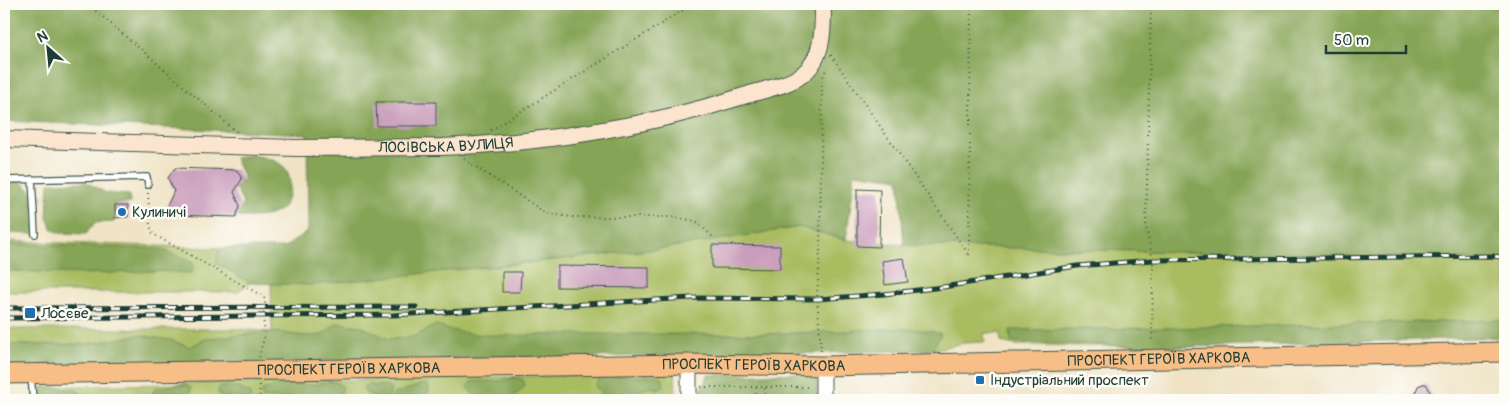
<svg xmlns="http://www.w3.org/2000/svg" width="1509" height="404" font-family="Pangolin,sans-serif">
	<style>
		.green { fill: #a9bc60; stroke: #647c4a }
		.forest { fill: #86a456; stroke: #527045 }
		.building { fill: #c99dbc }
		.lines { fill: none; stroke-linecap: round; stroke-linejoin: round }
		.service-casing { stroke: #3e564a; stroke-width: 8 }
		.tertiary-casing { stroke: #3e564a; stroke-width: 17 }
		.secondary-casing { stroke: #3e564a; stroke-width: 18 }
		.primary-casing { stroke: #3e564a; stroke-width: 21 }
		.path { stroke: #3e564a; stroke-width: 2; stroke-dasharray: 1 4; stroke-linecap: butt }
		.service { stroke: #fff; stroke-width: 5.5 }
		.tertiary { stroke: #fff; stroke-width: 15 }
		.secondary { stroke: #fce5cf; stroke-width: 16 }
		.primary { stroke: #f7be87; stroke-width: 19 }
		.rail-casing { stroke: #1f3d34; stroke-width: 5 }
		.rail { stroke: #fdfcf7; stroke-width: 3; stroke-dasharray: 9; stroke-linecap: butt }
		.poi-dot { fill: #1f6fb2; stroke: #fdfcf7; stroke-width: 2 }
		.labels { text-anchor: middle; stroke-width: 5; stroke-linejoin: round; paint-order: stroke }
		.street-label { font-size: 15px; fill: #1f3d34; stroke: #fdfcf7 }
		.poi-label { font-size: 15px; fill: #1f3d34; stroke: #fdfcf7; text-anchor: start }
	</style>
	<rect width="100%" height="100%" fill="#fdfcf7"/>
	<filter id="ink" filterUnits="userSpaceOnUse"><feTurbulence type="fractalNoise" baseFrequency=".02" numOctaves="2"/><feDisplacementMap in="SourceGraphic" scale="10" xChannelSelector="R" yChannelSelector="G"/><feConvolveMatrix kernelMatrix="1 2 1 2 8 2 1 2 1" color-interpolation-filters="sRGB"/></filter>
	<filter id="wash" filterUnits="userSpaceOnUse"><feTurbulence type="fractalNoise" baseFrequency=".0096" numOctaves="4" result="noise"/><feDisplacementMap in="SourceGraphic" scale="20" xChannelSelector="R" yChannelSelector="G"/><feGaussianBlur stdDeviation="1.12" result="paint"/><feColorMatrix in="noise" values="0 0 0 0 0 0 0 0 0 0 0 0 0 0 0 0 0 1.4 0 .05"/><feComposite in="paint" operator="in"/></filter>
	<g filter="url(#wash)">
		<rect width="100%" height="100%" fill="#efe3c4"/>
		<path class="green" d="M799 227 846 240 904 245 1505 260V337L1185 347 1014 345 1001 342 1000 333H984L985 342 964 343 932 350 4 366V329H238L272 332 271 284 489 267 658 249Z
			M4 241 219 248 250 283 237 292H4Z
			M675 373 676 400H33L32 387Z"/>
		<path class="forest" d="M4 4H1505V260L904 245 899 179 855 173 846 240 799 227 666 248 311 285 250 283 216 263 219 248H284L308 231 307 134 4 121Z
			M251 155C263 157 279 159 286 170 294 182 289 205 277 212 266 218 250 217 238 217L243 203 236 189 244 178 235 158Z
			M18 179 33 193 35 234 4 233V180Z
			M86 182 106 193 129 195 130 203 114 204V222L95 223 86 234 59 233 52 229 47 218 49 183Z
			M4 244 160 249 193 263 192 273 158 271 85 274 9 271H4Z
			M1505 320V337L1182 347 1011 342 1010 330 1169 328Z
			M337 323 361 326 388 339 413 337 436 325C474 341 533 334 575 334 658 334 741 335 824 332 856 331 913 324 941 334L932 350 777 354 9 366 4 365V347L10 345 86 344 139 335 171 340 189 347 208 338 273 332 307 336 322 335Z
			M817 373V400H701L700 393 708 375Z
			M655 376 662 377 664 386 657 389 650 387 634 393 611 397 602 395 595 386C596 384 598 380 599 379 607 374 643 378 655 376Z
			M516 377 523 380 525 386C511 403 498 400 478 400L467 387 472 381H500Z
			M334 381 343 387 341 391 342 396 340 398 330 397 263 398 261 395 264 389 286 384 310 385Z
			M369 383 376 386 387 385 391 389 389 397 381 400 366 393 363 388Z
			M423 384 428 385 429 390 427 395 415 397 412 400H394L392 397 394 394Z
			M181 385H186L191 388 190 394 187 397C175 395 166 402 154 399L153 391 155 388Z
			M227 386 236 387 250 393 251 399 233 400 231 397H227L225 400H214L219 399 220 396 218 392 219 388Z
			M44 388 75 389 81 394 77 400H44L37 394 38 391Z"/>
		<g id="blocks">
			<path class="building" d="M376 102H436V126H377Z
				M175 168 237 170 242 179 234 192 240 206 236 217 172 215 167 206 174 191 168 178Z
				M857 189 880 190 879 247 857 246Z
				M115 205H128V217L115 218Z
				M712 245 780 246V269L712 268Z
				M904 258 908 282 885 285 882 261Z
				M557 266 649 267V288L557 287Z
				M502 272H521L520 292H502Z
				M1423 384H1426L1428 387 1433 400H1413L1418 386Z"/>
		</g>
	</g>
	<g filter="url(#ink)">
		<use href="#blocks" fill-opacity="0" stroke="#3e564a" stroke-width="1"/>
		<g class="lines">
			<defs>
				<path id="service" d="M32 179 35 234
					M4 180 147 177 148 185
					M31 376 33 400"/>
				<path id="tertiary" d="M689 364V400
					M823 366V400"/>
				<g id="secondary">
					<path id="s1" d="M4 139 296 148 442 147C544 143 653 126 750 94 767 89 789 85 803 74 824 57 823 28 823 4"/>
				</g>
				<g id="primary">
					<path id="s2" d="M4 374 689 364 823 366 1505 352"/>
				</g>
			</defs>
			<use href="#service" class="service-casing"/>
			<use href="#tertiary" class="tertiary-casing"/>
			<use href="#secondary" class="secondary-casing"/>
			<use href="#primary" class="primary-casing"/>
			<path class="path" d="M88 4 237 132
				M1151 4 1146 228 1153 260 1152 343
				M831 55 969 255
				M491 130 693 4
				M464 159 546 213 570 217H672L696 221 713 237
				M148 193 150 226 153 234 264 297 266 308 263 317 265 334 259 357
				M969 255 971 4
				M821 351 817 295 820 251 822 80 827 67
				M259 385 260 400
				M701 387H811
				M756 388V400
				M765 388V400
				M303 400H331
				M630 400 676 397V398"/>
			<use href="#service" class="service"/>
			<use href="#tertiary" class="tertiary"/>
			<use href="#secondary" class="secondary"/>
			<use href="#primary" class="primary"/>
			<defs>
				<path id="rail" d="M4 308 416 307
					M4 318 393 315 691 298 818 299 884 294 943 287 1077 266 1153 260 1488 256 1505 257"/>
			</defs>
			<use href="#rail" class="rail-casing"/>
			<use href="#rail" class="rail"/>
		</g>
	</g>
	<g class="poi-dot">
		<circle cx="122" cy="212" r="5"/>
		<rect x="24" y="307" width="12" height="12" rx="2.5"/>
		<rect x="975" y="375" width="10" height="10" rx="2.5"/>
	</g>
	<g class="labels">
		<g class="street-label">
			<text dy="5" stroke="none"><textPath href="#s1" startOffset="442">ЛОСІВСЬКА ВУЛИЦЯ</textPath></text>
			<text dy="5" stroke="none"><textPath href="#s2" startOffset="1155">ПРОСПЕКТ ГЕРОЇВ ХАРКОВА</textPath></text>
			<text dy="5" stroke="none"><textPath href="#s2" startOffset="750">ПРОСПЕКТ ГЕРОЇВ ХАРКОВА</textPath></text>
			<text dy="5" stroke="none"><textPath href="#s2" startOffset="345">ПРОСПЕКТ ГЕРОЇВ ХАРКОВА</textPath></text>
		</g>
		<g class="poi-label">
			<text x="132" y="217">Кулиничі</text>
			<text x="41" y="318">Лосєве</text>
			<text x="990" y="385">Індустріальний проспект</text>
		</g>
	</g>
	<rect width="1509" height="404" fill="none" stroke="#fdfcf7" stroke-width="20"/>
	<g transform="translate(48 48) rotate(333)" stroke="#fdfcf7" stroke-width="4" paint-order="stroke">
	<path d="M0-4L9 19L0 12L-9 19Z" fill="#1f3d34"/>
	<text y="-8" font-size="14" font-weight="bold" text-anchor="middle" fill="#1f3d34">N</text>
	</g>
	<path d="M1326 45v8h80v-8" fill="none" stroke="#1f3d34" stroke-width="2.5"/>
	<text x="1334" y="45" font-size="15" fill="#1f3d34" stroke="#fdfcf7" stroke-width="4" paint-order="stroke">50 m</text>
</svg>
